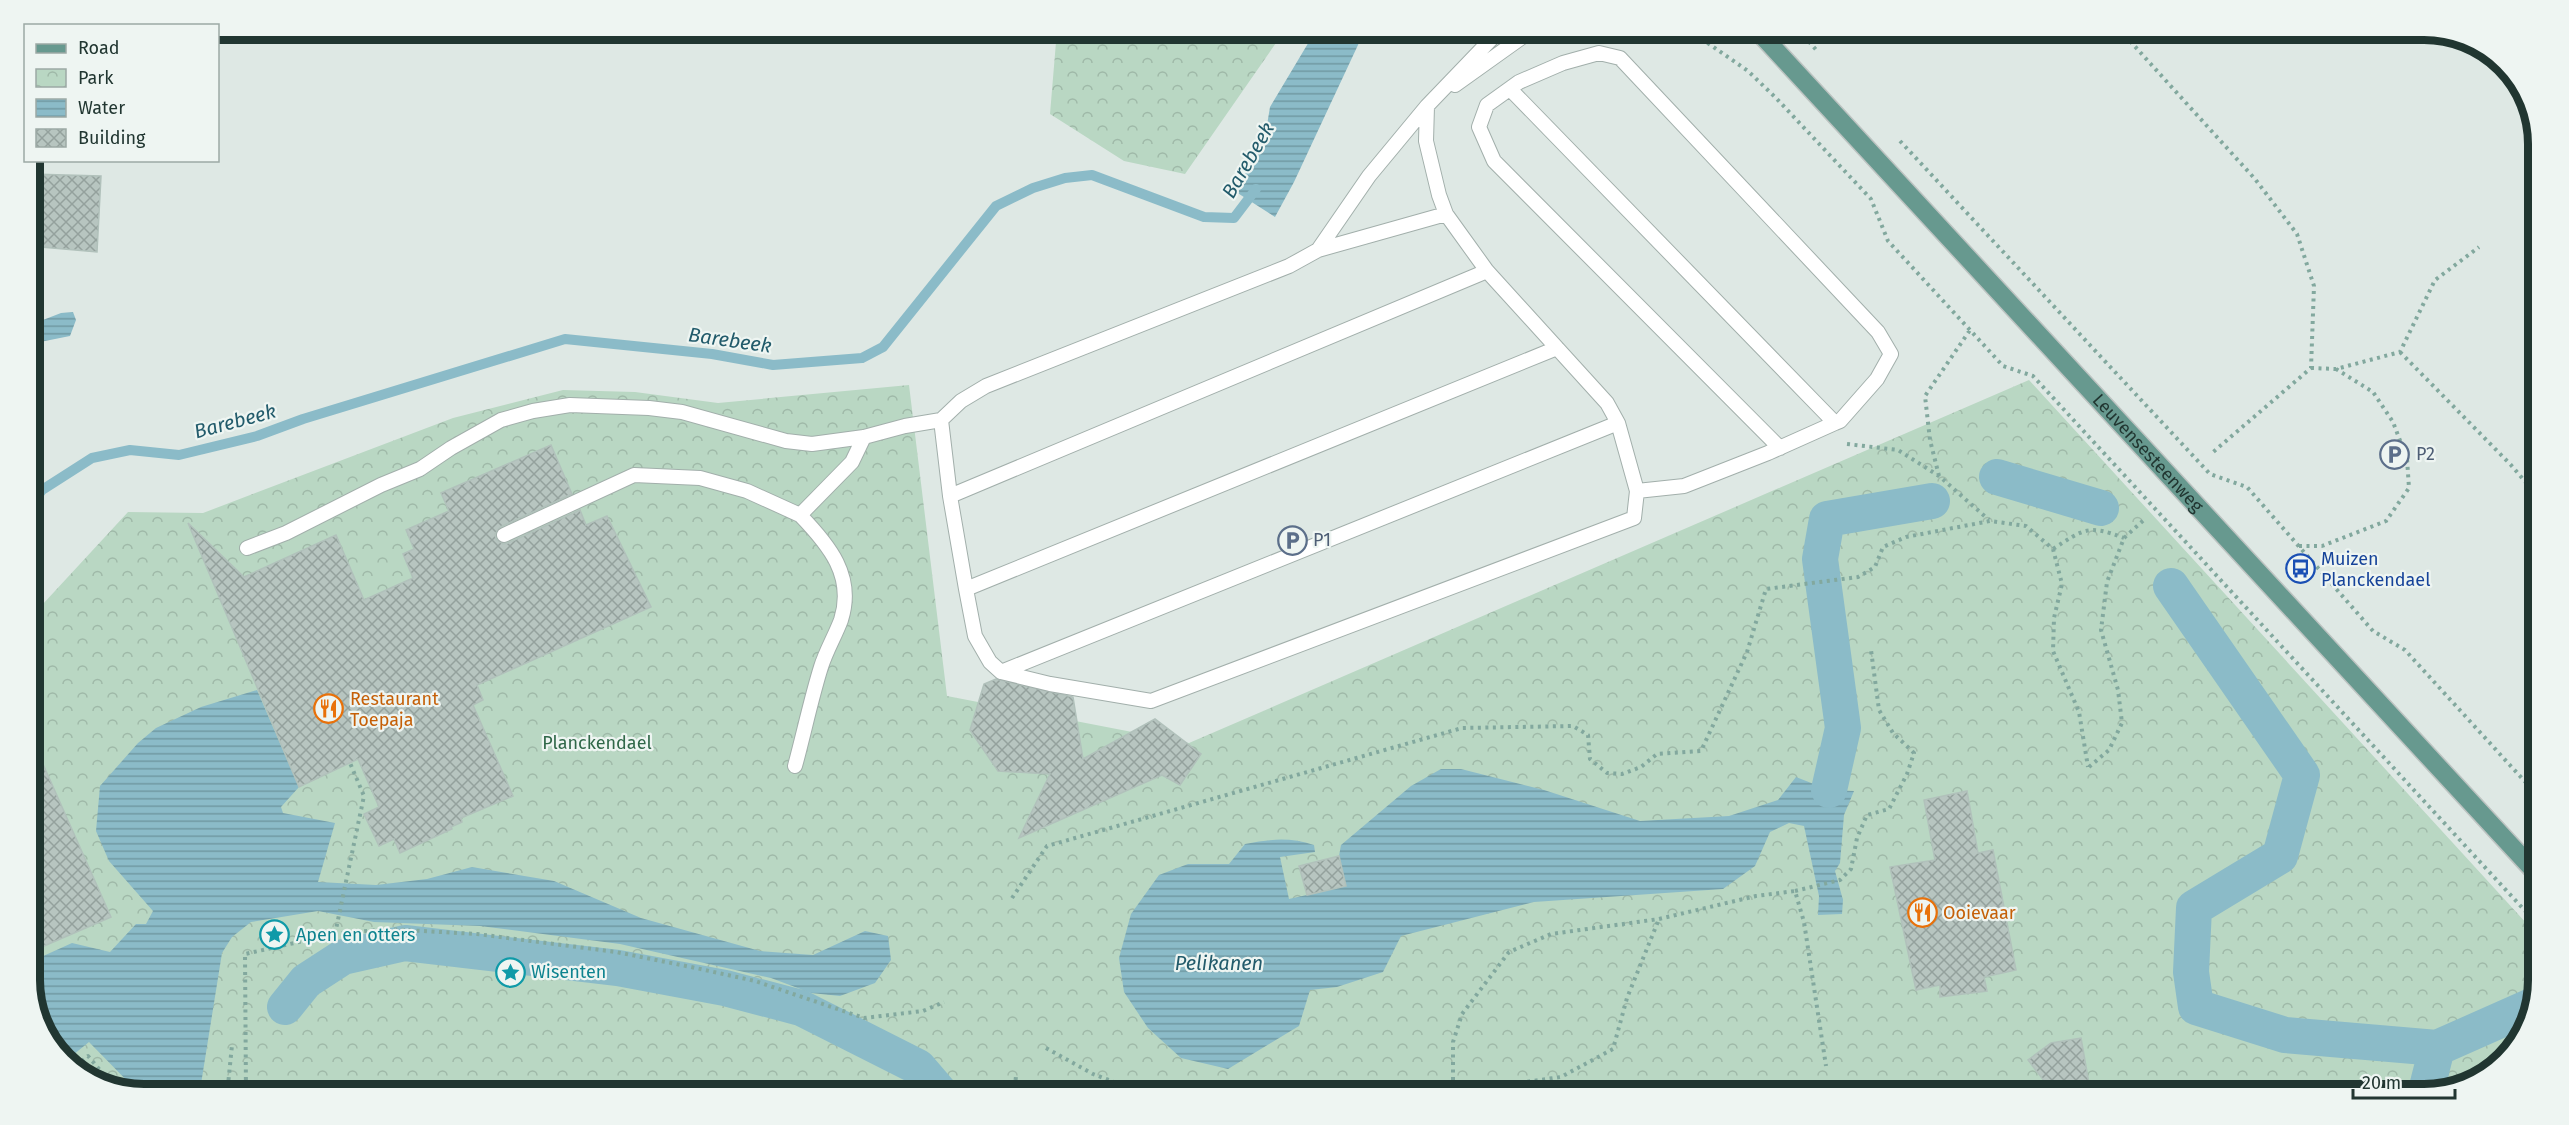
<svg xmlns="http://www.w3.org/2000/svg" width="2569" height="1125" font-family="'Fira Sans',sans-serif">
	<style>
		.park { fill: url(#park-crowns) }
		.water { fill: url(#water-rules) }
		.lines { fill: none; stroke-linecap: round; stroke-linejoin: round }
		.stream { stroke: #8bbbc8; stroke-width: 10 }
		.canal { stroke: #8bbbc8; stroke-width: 36 }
		.building { fill: url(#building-cross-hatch); stroke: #b1c1bb; stroke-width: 1.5 }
		.service-casing { stroke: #a2afab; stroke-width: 16 }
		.primary-casing { stroke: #bcc3c1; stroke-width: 21 }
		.path { stroke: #82a89e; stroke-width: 4; stroke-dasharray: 3 4.5; stroke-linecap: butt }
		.service { stroke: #fff; stroke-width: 14 }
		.primary { stroke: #67998f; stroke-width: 18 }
		.labels { text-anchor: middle; stroke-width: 4.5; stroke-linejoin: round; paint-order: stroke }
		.street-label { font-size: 18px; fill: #213631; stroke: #eef5f2 }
		.service-label { font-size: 18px; fill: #4e5e75; stroke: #eef5f2; text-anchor: start }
		.transit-label { font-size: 18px; fill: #164399; stroke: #eef5f2; text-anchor: start }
		.food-label { font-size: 18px; fill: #c56008; stroke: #eef5f2; text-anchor: start }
		.park-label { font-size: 18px; fill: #306849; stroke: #eef5f2 }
		.culture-label { font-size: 18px; fill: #0d838f; stroke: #eef5f2; text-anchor: start }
		.water-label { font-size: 20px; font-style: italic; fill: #225b6b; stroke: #eef5f2 }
		.rim { fill: none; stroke: #213631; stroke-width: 8 }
	</style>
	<defs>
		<pattern id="park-crowns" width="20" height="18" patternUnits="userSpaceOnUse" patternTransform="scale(1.5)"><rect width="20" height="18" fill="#b9d7c3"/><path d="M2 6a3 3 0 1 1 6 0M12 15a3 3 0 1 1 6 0" fill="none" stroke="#9fb9a8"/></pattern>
		<pattern id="water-rules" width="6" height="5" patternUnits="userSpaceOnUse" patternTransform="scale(1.5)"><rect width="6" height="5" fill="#8bbbc8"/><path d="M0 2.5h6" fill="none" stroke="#7199a3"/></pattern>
		<pattern id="building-cross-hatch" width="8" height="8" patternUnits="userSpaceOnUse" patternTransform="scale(1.5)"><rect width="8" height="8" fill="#b7c5c0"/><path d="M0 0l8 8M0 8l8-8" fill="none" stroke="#94a19d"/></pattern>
	</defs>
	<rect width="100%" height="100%" fill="#dee8e4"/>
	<path class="park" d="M1057 30H1285L1185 174 1124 161 1050 114Z
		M2029 380 2539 937V980L2530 1024 2488 1075 2424 1095H145L101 1086 50 1044 30 988V618L128 512 203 513 453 418 563 390 635 392 718 403 909 385 947 696 1189 743Z"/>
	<path class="water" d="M1316 30H1365L1294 182 1275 217 1236 192 1267 125 1270 107Z
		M73 312 76 320 70 336 30 344V325L61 313Z
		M257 690 299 787 281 807 283 813 335 823 318 882 376 885 427 879 472 867 554 881 641 918 760 951 813 955 865 931 888 936 891 960 875 983 840 996 811 993 771 978 620 944 480 926 374 922 318 911 251 922 232 937 222 953 201 1084 167 1095 140 1094 89 1042 68 1059 50 1044 30 988V962L72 943 110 952 136 924H146L153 911 109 861 96 831 100 786 138 743 156 728 201 707Z
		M1441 769H1461L1544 790 1640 821 1729 816 1778 800 1796 777 1829 790 1854 791 1844 815 1840 863 1835 871 1843 900 1842 914 1818 915 1819 896 1804 826 1789 823 1770 832 1755 866 1723 889 1534 902 1401 936 1383 972 1337 987 1310 990 1299 1026 1228 1069 1181 1058 1148 1028 1124 992 1119 958 1131 914 1159 875 1188 864H1229L1245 844C1270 839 1290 837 1314 845L1315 852 1280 857 1289 899 1346 886 1339 856 1341 845 1411 786Z"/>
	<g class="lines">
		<path class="stream" d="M30 506 42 490 92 458 130 450 179 455 257 436 303 419 565 339 712 354 773 365 862 358 883 347 996 206 1033 188 1065 178 1092 175 1204 217 1234 218 1256 189"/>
		<path class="canal" d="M1997 477 2101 508
			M2171 586 2302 775 2280 856 2194 908 2191 972 2196 1007 2285 1035 2437 1048
			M1829 790 1843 728 1820 559 1827 519 1932 501
			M285 1007 306 981 343 957 405 943 618 968 725 988 801 1008 918 1067 942 1095
			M2425 1095 2437 1048 2534 1005"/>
	</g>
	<path class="building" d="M30 174 101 176 97 252 30 246Z
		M551 445 572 494 500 527 495 534 496 539 503 544 508 543 580 510 586 525 607 516 651 607 477 685 483 700 473 705 513 796 461 818 462 822 451 827 452 829 400 853 394 839 379 846 364 814 379 807 358 759 299 787 188 523 244 577 336 535 364 600 413 578 403 554 414 549 406 530 449 511 441 493Z
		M996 679 1073 697 1083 759 1155 719 1201 754 1180 785 1162 775 1019 838 1050 774 998 771 970 730 984 684Z
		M30 735 111 917 30 952Z
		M1967 791 1978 853 1993 850 2016 970 1984 977 1987 991 1940 997V985L1916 990 1890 867 1935 860 1924 800Z
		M1339 856 1346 886 1307 895 1299 866Z
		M2081 1038 2091 1095H2055L2028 1060 2051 1043Z"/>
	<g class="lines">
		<defs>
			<path id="service" d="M1455 85 1532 30
				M1510 89 1835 423
				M1427 106 1426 141 1439 195 1446 214 1487 271 1607 403 1618 423 1637 491 1634 518 1151 701 1050 684 1001 672 990 662 975 636 966 589 950 496 941 420 961 401 986 386 1289 266 1318 250 1369 176 1427 106 1500 30
				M1318 250 1446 214
				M1637 491 1684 486 1768 453 1835 423 1840 421 1877 379 1891 354 1878 332 1620 58 1599 53 1563 63 1519 82 1487 105 1479 127 1494 161 1780 448
				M950 496 1487 271
				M504 535 634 475 700 478 747 491 800 515 852 462 864 437
				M247 548 286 533 381 485 420 469 451 448 501 420 533 411 570 405 649 408 682 412 786 441 812 444 864 437 905 426 941 420
				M966 589 1557 348
				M1001 672 1618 423
				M795 766C804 733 811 699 821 667 826 651 835 636 841 620 855 576 829 545 800 515
				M1831 1088V1095"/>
			<g id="primary">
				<path id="s1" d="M1757 30 2539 876"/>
			</g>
		</defs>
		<use href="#service" class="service-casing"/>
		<use href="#primary" class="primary-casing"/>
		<path class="path" d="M1689 30 1748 71 1776 98 1871 199 1888 241 1970 330 2003 366 2033 376 2539 926
			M1799 30 1818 52
			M2120 30 2255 179 2297 234 2314 286 2311 368 2212 453
			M1900 141 2210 474 2247 487 2373 631 2405 650 2539 797
			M2400 352 2511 465 2539 498
			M2311 368 2336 369 2400 352 2435 280 2479 247
			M1847 444 1898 450 1939 476 1989 520
			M1939 476 1930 440 1925 396 1970 330
			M2299 546H2322L2386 521 2409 488 2407 459 2393 422 2373 392 2336 369
			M2053 549C2084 529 2088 524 2124 538
			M2089 767 2109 750 2122 723 2118 690 2101 630 2107 582 2124 538 2146 518
			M1795 891 1840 880 1851 869 1857 838 1867 815 1889 809 1907 774 1914 753 1893 733 1879 710 1871 650
			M1012 898 1047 846 1462 728 1573 726 1588 735 1590 759 1607 773 1622 774 1641 767 1657 754 1701 751 1747 652 1766 589 1858 577 1875 567 1883 547 1906 537 1990 521 2026 526 2053 549 2062 584 2054 618 2053 651 2079 712 2088 767
			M335 934 364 796 350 763
			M1046 1048 1093 1074 1148 1095
			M76 1066 88 1056 116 1089
			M1453 1092 1561 1077 1613 1049 1627 998 1659 919
			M227 1095 232 1045
			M246 1095 245 954 335 934 387 929 477 934 616 952 691 967 755 981 864 1018 923 1011 944 1002
			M1014 1095 1016 1076
			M1334 1095C1372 1082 1414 1082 1453 1085
			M1453 1095V1042L1462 1014 1509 952 1551 934 1659 919 1756 896 1795 891 1804 922 1826 1066
			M1909 1095H1921"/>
		<use href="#service" class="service"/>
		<use href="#primary" class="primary"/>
	</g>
	<defs>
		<symbol id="parking-ring" viewBox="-11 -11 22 22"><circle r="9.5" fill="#eef5f2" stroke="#5c6f8a" stroke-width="1.5"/><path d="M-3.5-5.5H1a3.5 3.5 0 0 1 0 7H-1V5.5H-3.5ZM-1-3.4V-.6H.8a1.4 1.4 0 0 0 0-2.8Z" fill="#5c6f8a"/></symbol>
		<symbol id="bus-ring" viewBox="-11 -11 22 22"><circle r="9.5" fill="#eef5f2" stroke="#1a4fb4" stroke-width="1.5"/><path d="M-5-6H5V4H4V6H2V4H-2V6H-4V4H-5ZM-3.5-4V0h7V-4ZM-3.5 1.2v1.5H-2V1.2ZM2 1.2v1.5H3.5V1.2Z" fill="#1a4fb4"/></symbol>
		<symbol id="restaurant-ring" viewBox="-11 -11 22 22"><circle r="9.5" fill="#eef5f2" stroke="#e8710a" stroke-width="1.5"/><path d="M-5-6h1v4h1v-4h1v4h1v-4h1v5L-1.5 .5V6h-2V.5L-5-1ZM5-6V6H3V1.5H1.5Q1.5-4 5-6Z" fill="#e8710a"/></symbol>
		<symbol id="sight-ring" viewBox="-11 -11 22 22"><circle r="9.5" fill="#eef5f2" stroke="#0f9aa8" stroke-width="1.5"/><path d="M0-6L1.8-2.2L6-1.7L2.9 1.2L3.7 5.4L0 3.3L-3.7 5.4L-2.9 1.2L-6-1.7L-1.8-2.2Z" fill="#0f9aa8"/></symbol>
	</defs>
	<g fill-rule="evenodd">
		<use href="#parking-ring" x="2378" y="438" width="33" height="33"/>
		<use href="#parking-ring" x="1276" y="524" width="33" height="33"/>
		<use href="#bus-ring" x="2284" y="552" width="33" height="33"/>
		<use href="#restaurant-ring" x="312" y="692" width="33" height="33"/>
		<use href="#restaurant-ring" x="1906" y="896" width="33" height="33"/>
		<use href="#sight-ring" x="258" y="918" width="33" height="33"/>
		<use href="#sight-ring" x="494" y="956" width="33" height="33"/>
	</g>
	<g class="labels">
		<g class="street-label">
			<text dy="6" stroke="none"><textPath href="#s1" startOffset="576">Leuvensesteenweg</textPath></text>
		</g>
		<g class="service-label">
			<text x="2416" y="460">P2</text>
			<text x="1313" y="546">P1</text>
		</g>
		<g class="transit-label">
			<text x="2321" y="565">Muizen<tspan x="2321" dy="21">Planckendael</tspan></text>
		</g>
		<g class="food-label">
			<text x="350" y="705">Restaurant<tspan x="350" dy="21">Toepaja</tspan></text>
			<text x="1943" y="919">Ooievaar</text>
		</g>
		<g class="park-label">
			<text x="597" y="749">Planckendael</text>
		</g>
		<g class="culture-label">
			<text x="296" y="941">Apen en otters</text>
			<text x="531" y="978">Wisenten</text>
		</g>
		<g class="water-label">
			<text transform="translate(1248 160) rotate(-60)" y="7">Barebeek</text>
			<text transform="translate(730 340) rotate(8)" y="7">Barebeek</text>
			<text transform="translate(235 421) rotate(-15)" y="7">Barebeek</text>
			<text x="1219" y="970">Pelikanen</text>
		</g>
	</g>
	<path d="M0 0H2569V1125H0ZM144 40H2424A104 104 0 0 1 2528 144V980A104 104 0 0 1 2424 1084H144A104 104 0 0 1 40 980V144A104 104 0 0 1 144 40Z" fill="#eef5f2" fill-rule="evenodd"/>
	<path class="rim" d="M144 40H2424A104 104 0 0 1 2528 144V980A104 104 0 0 1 2424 1084H144A104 104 0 0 1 40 980V144A104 104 0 0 1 144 40Z"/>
	<rect x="24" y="24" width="195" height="138" fill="#eef5f2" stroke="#9ca9a5" stroke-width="1.5"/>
	<rect x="36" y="44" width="30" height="9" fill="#67998f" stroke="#9ca9a5" stroke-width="1.5"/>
	<text x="78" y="54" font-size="18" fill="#213631">Road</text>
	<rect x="36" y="69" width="30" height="18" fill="url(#park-crowns)" stroke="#9ca9a5" stroke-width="1.5"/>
	<text x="78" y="84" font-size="18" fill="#213631">Park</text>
	<rect x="36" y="99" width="30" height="18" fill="url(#water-rules)" stroke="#9ca9a5" stroke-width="1.5"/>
	<text x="78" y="114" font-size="18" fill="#213631">Water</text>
	<rect x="36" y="129" width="30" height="18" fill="url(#building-cross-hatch)" stroke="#9ca9a5" stroke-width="1.5"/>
	<text x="78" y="144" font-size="18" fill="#213631">Building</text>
	<path d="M2353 1089v9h102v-9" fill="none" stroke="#213631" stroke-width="3"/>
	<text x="2362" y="1089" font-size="18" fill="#213631" stroke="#eef5f2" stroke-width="4.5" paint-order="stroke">20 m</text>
</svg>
